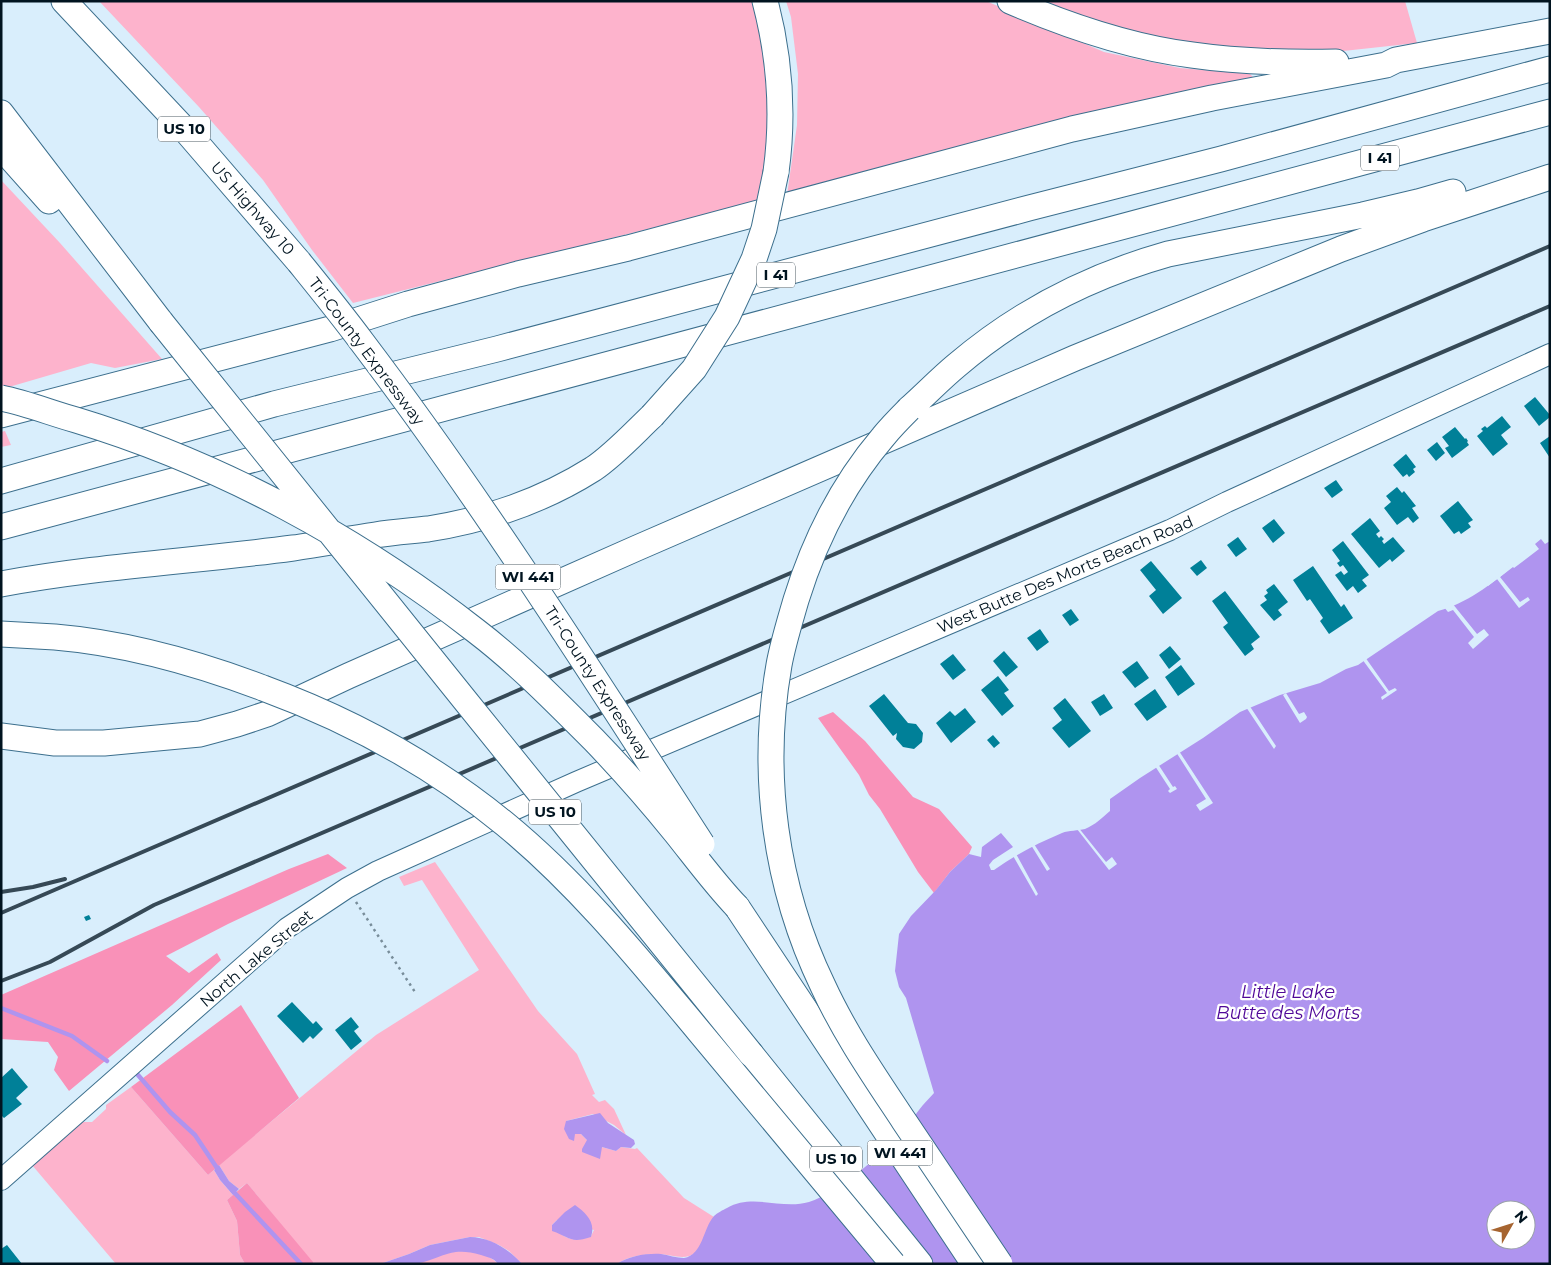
<svg xmlns="http://www.w3.org/2000/svg" width="1551" height="1265" font-family="Montserrat,sans-serif">
	<style>
		.green { fill: #fdb3cc; fill-rule: evenodd }
		.forest { fill: #f991b8 }
		.water { fill: #af94ef; fill-rule: evenodd }
		.pier { fill: #d9eefc }
		.lines { fill: none; stroke-linecap: round; stroke-linejoin: round }
		.stream { stroke: #af94ef; stroke-width: 4.5 }
		.building { fill: #008098 }
		.secondary-casing { stroke: #3c6f8d; stroke-width: 22 }
		.highway-casing { stroke: #3c6f8d; stroke-width: 27 }
		.path { stroke: #788d9a; stroke-width: 2.5; stroke-dasharray: 2.5 4; stroke-linecap: butt }
		.secondary { stroke: #fff; stroke-width: 20 }
		.highway { stroke: #fff; stroke-width: 25 }
		.rail { stroke: #364956; stroke-width: 4 }
		.highway-bridge-casing { stroke: #3c6f8d; stroke-width: 27; stroke-linecap: butt }
		.highway-bridge { stroke: #fff; stroke-width: 25 }
		.labels { text-anchor: middle; stroke-width: 4.5; stroke-linejoin: round; paint-order: stroke }
		.shield { fill: #fff; stroke: #4d5a63; stroke-width: 1 }
		.shield-label { font-size: 15px; font-weight: bold; fill: #011420 }
		.street-label { font-size: 16px; fill: #011420; stroke: #fff }
		.water-label { font-size: 18px; font-style: italic; fill: #4f0797; stroke: #fff }
	</style>
	<rect width="100%" height="100%" fill="#d9eefc"/>
	<path class="green" d="M99 1H754L769 69V142L763 200 353 303 312 250 263 180 199 107Z
		M786 1H986L1104 52 1180 68 1250 74 1254 78 787 195 797 125 798 74 791 17Z
		M1037 1H1405L1417 43 1334 52 1222 49 1128 31Z
		M1 180 60 243 162 359 115 368 91 363 9 387 1 386Z
		M5 431 11 445 1 447V432Z
		M435 862 538 1011 577 1054 595 1094 592 1095 599 1102 605 1100 614 1109 626 1135 614 1125 593 1114 566 1121 575 1134H581L591 1144 616 1151 621 1147 635 1149 637 1148 684 1198 714 1217C710 1224 701 1247 696 1252 685 1262 671 1254 658 1254 645 1254 628 1256 617 1264H522L509 1251 499 1245 479 1237H470L430 1245 409 1254 380 1264H313L247 1183 239 1189 229 1181 219 1165 227 1158 376 1035 479 970 422 880 404 886 399 877ZM557 1220 594 1230 591 1236C574 1243 563 1239 552 1225Z
		M131 1087 208 1175 214 1170 220 1180 233 1195 227 1200 237 1221 240 1255 245 1264H116L32 1165 81 1122H92L106 1109V1105Z
		M466 1250C477 1253 491 1255 498 1264H416L447 1253Z"/>
	<path class="forest" d="M833 712 865 741 913 797 939 809 972 847 969 854 950 872 934 893 918 872 880 809 869 795 859 775 818 718Z
		M328 854 347 868 228 924 166 956 189 973 217 953 221 960 172 1005 69 1091 54 1070 58 1057 48 1042 1 1039V995L289 869Z
		M241 1005 299 1098 208 1175 131 1087Z
		M247 1183 313 1262V1264H245L240 1255 237 1221 227 1200Z"/>
	<path class="water" d="M1541 539 1545 544 1550 541V1264H617C628 1256 648 1253 661 1254 668 1255 677 1258 684 1258 703 1255 703 1228 714 1216 717 1213 723 1210 727 1208 753 1193 781 1210 809 1202 838 1193 885 1152 906 1129 911 1124 914 1116 919 1110 923 1104 929 1099 934 1093L906 998 899 987 895 971 899 934 911 916 936 890 950 872 969 854 981 857 982 847 1001 833 1013 847 993 860 989 865 991 870H994C1015 855 1038 843 1062 833 1069 830 1078 831 1085 829 1095 825 1103 817 1110 811V799L1140 778 1203 738 1240 712 1280 695 1320 683 1346 669 1358 665 1438 611C1466 604 1491 584 1513 567L1514 568 1539 549 1535 544ZM1496 1210H1526V1240H1496Z
		M600 1113 608 1123 634 1140 635 1144 631 1148 621 1147 616 1151 602 1147 600 1159 582 1152V1149L587 1140 581 1134H575L574 1141 569 1139 564 1129 566 1121Z
		M219 1165 229 1181 239 1189 233 1195 220 1180 214 1170Z
		M575 1205C586 1213 596 1222 591 1237 570 1244 570 1237 552 1231V1225L565 1212Z
		M470 1237C489 1237 509 1249 522 1264H498C494 1258 487 1257 481 1255 451 1246 443 1258 416 1264 405 1265 391 1264 380 1264L409 1254 430 1245Z"/>
	<path class="pier" d="M1512 564 1513 566 1500 577 1520 602 1528 597 1530 600 1519 608 1497 579 1488 586 1487 584Z
		M1452 603 1477 634 1484 629 1489 635 1473 649 1468 643 1474 637 1453 610 1448 612 1444 607Z
		M1365 657 1389 691 1395 688 1397 690 1382 700 1381 697 1387 693 1362 659Z
		M1286 693 1299 714 1304 712 1307 717 1306 719 1300 723 1283 695Z
		M1249 705 1276 746 1274 749 1246 707Z
		M1179 751 1213 803 1200 811 1196 805 1206 799 1176 752Z
		M1158 764 1173 787 1175 786 1177 789 1170 793 1168 791 1170 789 1155 766Z
		M1078 827 1106 862 1112 857 1117 864 1109 870 1077 829Z
		M1034 844 1050 869 1047 871 1031 845Z
		M1015 852 1038 894 1036 896 1012 854Z"/>
	<g class="lines">
		<path class="stream" d="M1 1008 72 1036 107 1061
			M138 1075 170 1112 195 1135 219 1171
			M232 1190 301 1264"/>
	</g>
	<path class="building" d="M1535 397 1550 415V417L1539 426 1524 406Z
		M1502 416 1511 427 1501 435 1508 444 1493 456 1477 436 1483 431 1481 429 1485 426 1487 428Z
		M1455 427 1465 439 1466 438 1468 441 1467 442 1469 445 1452 458 1445 448 1449 446 1442 437Z
		M1550 436V458L1540 443Z
		M1437 442 1445 453 1436 461 1427 450Z
		M1406 454 1416 467 1413 469 1415 472 1409 477 1407 474 1403 477 1393 465Z
		M1336 480 1343 490 1332 498 1324 488Z
		M1397 487 1402 493 1404 491 1416 506 1412 508 1419 518 1413 523 1408 517 1397 525 1384 508 1391 502 1386 496Z
		M1458 501 1473 520 1468 523 1471 527 1461 534 1459 531 1454 534 1440 516Z
		M1370 518 1380 531 1376 534 1379 538 1381 536 1384 539 1382 541 1384 544 1393 537 1405 551 1392 562 1390 559 1379 568 1351 534Z
		M1274 519 1285 533 1273 543 1262 528Z
		M1238 537 1247 549 1236 557 1227 545Z
		M1343 541 1369 575 1362 580 1367 586 1358 593 1353 586 1347 591 1335 575 1341 571 1344 575 1348 572 1343 565 1340 567 1337 563 1340 561 1332 550Z
		M1201 560 1207 568 1197 576 1190 568Z
		M1151 561 1182 598 1163 614 1149 596 1156 590 1140 570Z
		M1313 566 1341 607 1344 604 1353 618 1329 634 1320 621 1323 618 1310 599 1307 601 1293 580Z
		M1274 584 1288 602 1278 610 1282 615 1274 621 1260 605 1267 600 1264 596 1268 593 1266 590Z
		M1225 591 1260 637 1251 644 1254 649 1245 656 1223 627 1228 623 1212 601Z
		M1071 609 1079 620 1070 626 1062 615Z
		M1040 629 1049 642 1037 651 1027 638Z
		M1170 646 1181 659 1169 669 1159 655Z
		M1004 651 1018 667 1006 677 993 661Z
		M953 654 966 670 953 680 940 664Z
		M1137 661 1149 678 1135 688 1122 672Z
		M1181 665 1195 684 1178 696 1165 677Z
		M998 676 1009 690 1004 693 1014 706 1002 716 981 690Z
		M1155 689 1167 707 1147 721 1134 704Z
		M884 694 908 723 916 724 923 733 922 742 914 749 903 747 896 739 897 733 893 736 869 706Z
		M1104 694 1113 708 1100 716 1091 702Z
		M1065 698 1091 731 1069 748 1052 728 1062 720 1053 708Z
		M965 708 976 722 951 743 936 723 950 711 955 716Z
		M993 735 1000 743 994 748 987 740Z
		M89 915 91 919 86 921 84 917Z
		M292 1002 313 1024 316 1021 323 1029 313 1039 310 1036 303 1043 277 1016Z
		M351 1017 359 1027 354 1031 362 1041 351 1050 335 1030Z
		M12 1068 28 1087 16 1098 22 1104 4 1118 1 1115V1078Z
		M7 1245 22 1264H1V1249Z"/>
	<g class="lines">
		<defs>
			<path id="secondary" d="M1 1180 287 928 347 888 378 871 576 782 1170 530 1227 502 1550 354"/>
			<path id="highway" d="M64 1 187 132 299 262
				M765 1C780 58 784 114 776 172
				M1010 1C1068 26 1129 47 1192 55 1240 62 1288 63 1336 62
				M1 113 161 322
				M1 147 49 201
				M909 409C925 395 940 379 957 365 1018 313 1090 276 1168 254L1363 215 1418 202 1453 192
				M1 415 330 329 408 304 518 274 628 248 1072 129 1212 98 1386 65 1396 60 1550 31
				M1 481 274 404 497 349 1029 208 1221 159 1550 69
				M1 527 1550 112
				M1 584C98 566 196 561 293 548 321 544 348 539 375 535 393 532 410 531 428 529 486 520 544 500 593 469 614 455 634 433 652 416
				M1 634C19 635 37 636 55 637 126 643 197 663 263 688
				M1 736 55 743H104L200 734 237 724 267 714 348 676 637 548 1075 358 1341 249 1423 219 1550 177
				M737 907 974 1264
				M751 1054 920 1264"/>
		</defs>
		<use href="#secondary" class="secondary-casing"/>
		<use href="#highway" class="highway-casing"/>
		<path class="path" d="M356 902 415 992"/>
		<use href="#secondary" class="secondary"/>
		<use href="#highway" class="highway"/>
		<path class="rail" d="M1 892 33 887 65 879
			M1 913 1550 246
			M1 981 50 962 154 905 1550 306"/>
		<defs>
			<path id="highway-bridge" d="M299 262C320 288 342 315 362 342 484 503 592 674 702 844
				M161 322 468 704 751 1054
				M1 398C26 403 51 413 76 420 221 464 357 538 476 631 518 663 556 702 594 740 622 769 650 801 676 833 696 858 715 884 737 907
				M909 409C900 418 891 427 883 437 843 484 814 542 796 600 790 621 783 643 779 665 760 773 775 887 823 986 845 1034 875 1077 904 1121 936 1168 968 1216 1000 1264
				M652 416 694 369 727 317 754 259 764 229 776 172
				M263 688C350 720 433 765 505 824 578 884 638 958 698 1030 763 1108 828 1186 893 1264"/>
		</defs>
		<use href="#highway-bridge" class="highway-bridge-casing"/>
		<use href="#highway-bridge" class="highway-bridge"/>
	</g>
	<g class="labels">
		<g class="shield">
			<rect x="158" y="116.5" width="52" height="25" rx="4"/>
			<rect x="1361" y="145.5" width="38" height="25" rx="4"/>
			<rect x="757" y="262.5" width="38" height="25" rx="4"/>
			<rect x="495.5" y="564.5" width="65" height="25" rx="4"/>
			<rect x="529" y="799.5" width="52" height="25" rx="4"/>
			<rect x="867.5" y="1140.5" width="65" height="25" rx="4"/>
			<rect x="810" y="1146.5" width="52" height="25" rx="4"/>
		</g>
		<g class="shield-label">
			<text x="184" y="134">US 10</text>
			<text x="1380" y="163">I 41</text>
			<text x="776" y="280">I 41</text>
			<text x="528" y="582">WI 441</text>
			<text x="555" y="817">US 10</text>
			<text x="900" y="1158">WI 441</text>
			<text x="836" y="1164">US 10</text>
		</g>
		<g class="street-label">
			<text transform="translate(253 208) rotate(49)" y="6">US Highway 10</text>
			<text transform="translate(367 351) rotate(53)" y="6">Tri-County Expressway</text>
			<text transform="translate(1065 574) rotate(-23)" y="6">West Butte Des Morts Beach Road</text>
			<text transform="translate(598 683) rotate(57)" y="6">Tri-County Expressway</text>
			<text transform="translate(256 958) rotate(-40)" y="6">North Lake Street</text>
		</g>
		<g class="water-label">
			<text x="1288" y="998">Little Lake<tspan x="1288" dy="21">Butte des Morts</tspan></text>
		</g>
	</g>
	<rect width="1551" height="1265" fill="none" stroke="#011420" stroke-width="5"/>
	<g transform="translate(1511 1225) rotate(51)"><circle r="24" fill="#ffffff" stroke="#99a1a6"/>
	<path d="M0-4L9 19L0 12L-9 19Z" fill="#a66430"/>
	<text y="-8" font-size="14" font-weight="bold" text-anchor="middle" fill="#011420">N</text>
	</g>
</svg>
